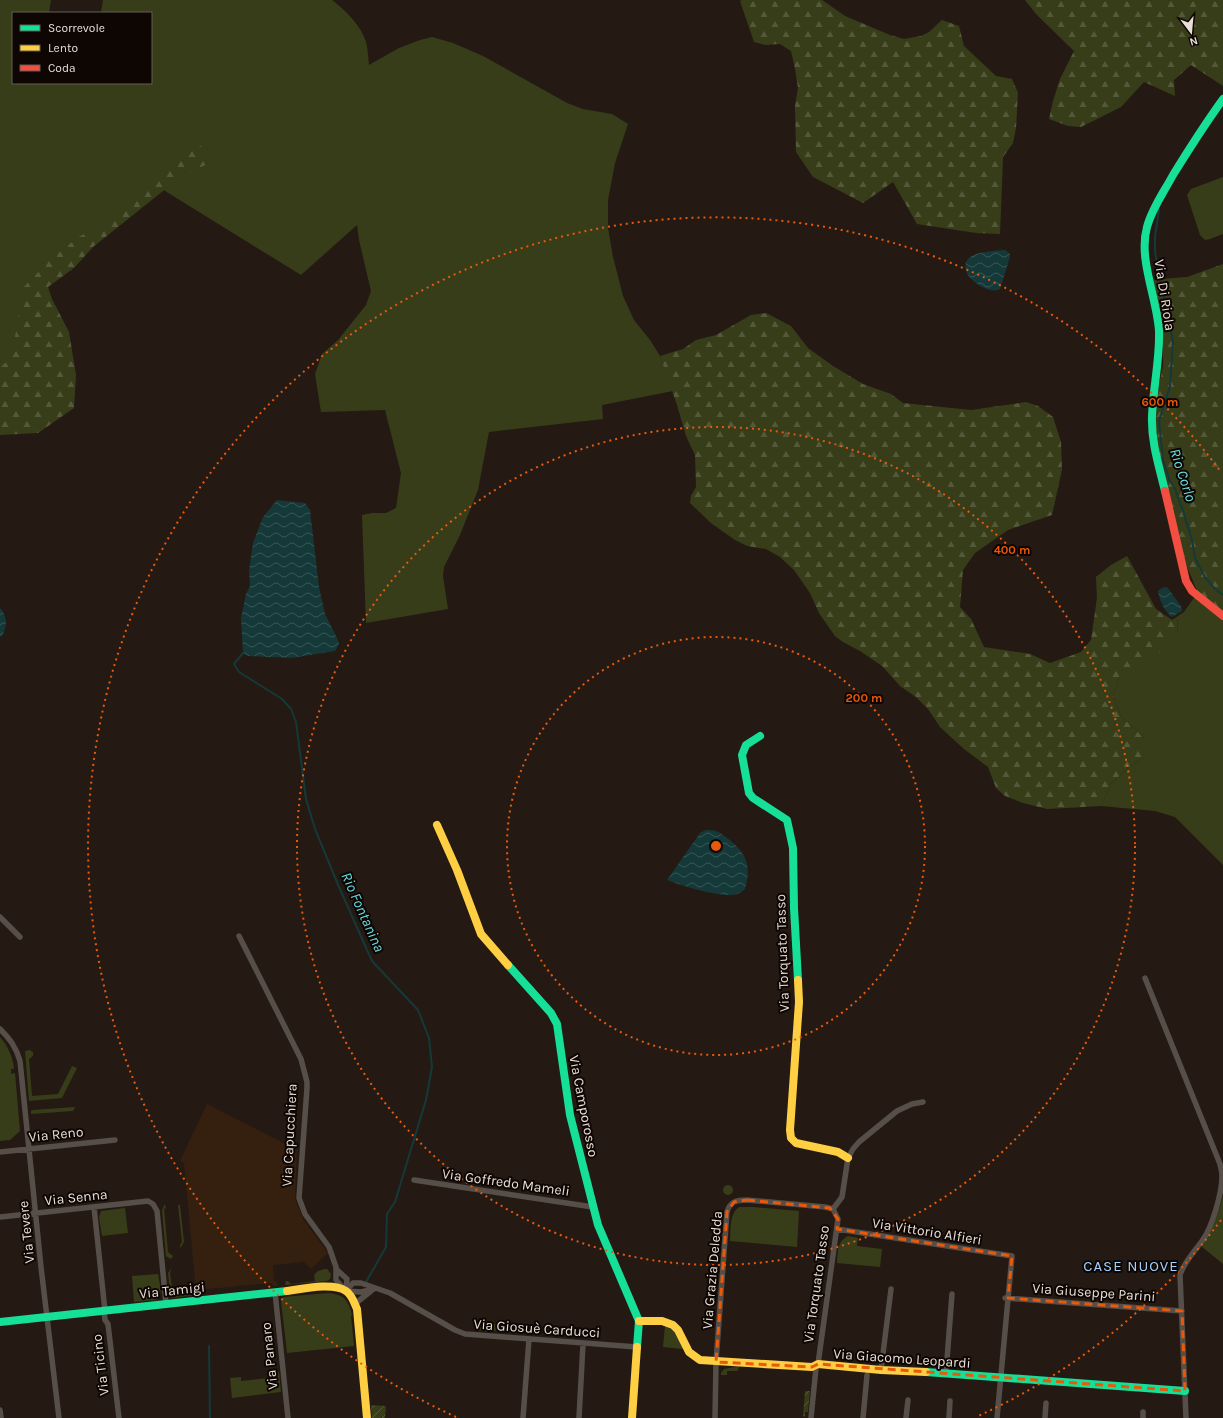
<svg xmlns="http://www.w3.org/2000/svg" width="1223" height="1418" font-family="Karla,sans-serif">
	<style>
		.built { fill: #352010 }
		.green { fill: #373d19 }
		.forest { fill: url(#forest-firs) }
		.garden { fill: url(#garden-furrows) }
		.water { fill: url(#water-waves) }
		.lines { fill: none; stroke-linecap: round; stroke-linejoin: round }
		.stream { stroke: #153939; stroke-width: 2 }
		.street { stroke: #564f49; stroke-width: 5.5 }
		.fast { stroke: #16e098; stroke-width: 8 }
		.slow { stroke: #ffcf43; stroke-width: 8 }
		.jam { stroke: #f24e42; stroke-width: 8 }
		.marked { fill: none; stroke: #e8590c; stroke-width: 3; stroke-dasharray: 8 5; stroke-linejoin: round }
		.ring { fill: none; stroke: #e8590c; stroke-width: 2; stroke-dasharray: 2 4 }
		.labels { text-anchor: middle; stroke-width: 4; stroke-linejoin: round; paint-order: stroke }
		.street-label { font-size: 14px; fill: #eaded6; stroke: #0d0603 }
		.water-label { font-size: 15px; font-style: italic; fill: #69dde1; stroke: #0d0603 }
		.neighbourhood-label { font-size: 15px; letter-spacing: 1px; fill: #a4d1ff; stroke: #0d0603 }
		.centre { fill: #e8590c; stroke: #0d0603; stroke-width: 2 }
		.ring-label { font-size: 12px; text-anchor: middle; font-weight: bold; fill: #e8590c; stroke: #0d0603; stroke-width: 4; stroke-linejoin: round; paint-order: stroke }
	</style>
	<defs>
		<pattern id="forest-firs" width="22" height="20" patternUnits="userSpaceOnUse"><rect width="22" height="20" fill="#373d19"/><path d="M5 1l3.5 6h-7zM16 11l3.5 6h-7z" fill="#54593a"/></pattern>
		<pattern id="garden-furrows" width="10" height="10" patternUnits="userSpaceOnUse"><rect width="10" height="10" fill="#373d19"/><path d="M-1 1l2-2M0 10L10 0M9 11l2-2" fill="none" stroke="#54593a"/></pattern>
		<pattern id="water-waves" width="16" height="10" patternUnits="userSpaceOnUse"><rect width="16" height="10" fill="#153939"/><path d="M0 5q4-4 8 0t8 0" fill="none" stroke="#375555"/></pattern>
	</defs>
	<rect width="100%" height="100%" fill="#241a13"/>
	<path class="built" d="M207 1104 297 1150 295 1195 296 1202 303 1219 328 1253 311 1269 304 1262 273 1265 274 1281 277 1282 278 1286H273L272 1283 196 1290 184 1163 180 1161Z"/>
	<path class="green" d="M0 0H51L49 13H13V83H151V13H101L103 0H332C345 10 361 25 366 42 368 49 368 57 369 65L399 48 420 40 432 37 453 43 483 56 567 103 583 109 612 114 628 124 615 163 608 200V228L613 257 623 296 634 320 650 340 660 356 673 391 602 405 603 419 489 432 478 490 460 535 444 567 443 576 448 609 366 623 362 515 372 513H386L396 508 401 473 385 410 321 412 315 374 322 354 338 340 366 305 371 291 359 240 357 225 301 275 157 186 46 279 19 364 0 370Z
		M1223 177V234L1210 239 1205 240 1200 235 1187 195 1191 189Z
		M1198 592 1223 615V865L1175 817 1155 811 1101 806 1111 784 1128 768 1144 757V738L1121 716 1113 695 1119 678 1177 635 1178 616 1184 612Z
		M0 1037C8 1046 13 1057 14 1069H11V1074L15 1073 20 1131 10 1140 0 1141Z
		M30 1050 33 1052V1056L29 1059 32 1096 58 1094 72 1066 77 1068 62 1098 29 1101 25 1051Z
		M75 1107 73 1111 31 1114V1111L33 1110Z
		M723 1190a5 5 0 1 1 10 0a5 5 0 1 1-10 0Z
		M1223 1196V1264L1201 1246C1212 1230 1218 1214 1223 1196Z
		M165 1204 166 1209 164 1208 168 1252 173 1256 171 1259 166 1256 162 1210Z
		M178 1205H180L184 1242 180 1248V1245L182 1242Z
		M739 1207H753L799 1211 797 1247 730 1241C731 1230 729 1214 739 1207Z
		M125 1208 128 1233 102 1236 99 1217 101 1211Z
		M848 1236 858 1238 857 1246 882 1249 880 1267 837 1263C838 1252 837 1241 848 1236Z
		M172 1268 170 1273 173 1296 195 1294V1295L171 1298 168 1273Z
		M325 1269H327L331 1274 330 1279 327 1281 285 1285 286 1281H288L291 1284 315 1281 314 1275 318 1271Z
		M158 1274C159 1282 164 1295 156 1300L134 1302 132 1276Z
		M328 1293C344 1294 349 1301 352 1315L351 1316 354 1346 287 1353 281 1301 283 1297Z
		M485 1320 494 1324H504V1326H505V1332L491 1330 490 1332 477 1330V1327L481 1322Z
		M665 1325C678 1330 679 1337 683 1349L663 1347Z
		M739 1366 738 1371H727V1375H721V1373L724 1369Z
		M279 1372 281 1392 232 1398 230 1378 241 1377V1381L269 1378 268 1374Z"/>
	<path class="forest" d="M742 0H822L845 16 890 35 904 39 921 36 929 32 942 20 959 26 964 46 996 76 1012 79 1018 93 1016 128 1013 143 1003 157 1000 234 976 233 917 224 893 182 863 203 813 177 796 152 795 106 798 88 795 69 791 51 780 44 765 45 754 42 740 1Z
		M1025 0H1223V86L1191 65 1174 80 1175 96 1144 82 1121 107 1081 127 1068 126 1049 119 1053 101 1060 79 1074 51 1036 14Z
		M199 144 213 161 178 179 93 247 74 268 48 287 52 299 69 332 76 375 74 408 38 433 0 435V367L11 359 18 320 20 291 50 260 77 238 109 220 173 168Z
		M1223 264V615L1198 592 1183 558 1154 446 1156 399 1163 366V349L1149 280 1187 277Z
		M766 313 791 326 808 348 833 366 863 384 891 394 903 403 971 410 1026 402 1038 406 1053 417 1061 442 1062 470 1052 515 1008 530 975 553 963 570 960 607 971 619 984 647 1030 654 1050 663 1081 652 1091 640 1097 598 1096 577 1111 565 1127 556 1156 609 1172 620 1178 616 1177 635 1162 651 1119 678 1113 695 1121 716 1144 738V757L1128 768 1111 784 1101 806 1047 809 1023 803 1005 796 996 788 988 767 964 749 940 727 928 709 916 697 900 686 882 666 860 651 843 642 835 636 819 613 810 593 794 570 780 557 766 549 747 546 735 540 711 523 690 503 691 496 696 487 695 455 686 436 677 405 660 356 683 349 696 340 716 335 751 315Z"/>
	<path class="garden" d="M805 1391H810L808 1412H805V1417L803 1416Z
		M371 1405 386 1406 385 1418H372Z"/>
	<path class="water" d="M1005 250 1010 254V257L1000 289C988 296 954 273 969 258 977 251 995 251 1005 250Z
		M277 500 305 503 310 510 319 587 325 614 337 638 339 644 335 651 291 658 248 656 243 653 241 618 246 594 250 586 249 570 253 543 263 517Z
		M1167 587 1181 606 1182 611 1172 617C1164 611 1160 601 1158 591L1162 588Z
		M0 608C8 617 7 626 2 636L0 637Z
		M706 830C719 830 720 833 731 841 748 856 751 867 745 889 743 891 740 893 737 894 724 899 680 885 667 880L700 833Z"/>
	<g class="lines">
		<path class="stream" d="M1159 210 1155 236V252L1173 342 1170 386 1159 421 1163 460 1169 479 1175 489 1183 511 1192 540 1195 558 1205 577 1215 589 1223 595
			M243 653 234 664 239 672 282 699 291 709 296 722 306 799 315 829 339 887 372 961 418 1010 429 1038 432 1067 426 1100 395 1202 387 1214 386 1247 366 1282
			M209 1346 210 1418"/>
		<path class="street" d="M0 917 20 937
			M239 936 301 1059 307 1082V1088L299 1198 305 1214 329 1247 336 1267V1280L346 1291 347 1279 336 1269
			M1145 978 1220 1164C1221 1168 1222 1172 1222 1176 1222 1193 1212 1228 1202 1241 1194 1252 1184 1262 1180 1275L1186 1418
			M0 1029C10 1039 16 1047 20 1061L41 1267 59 1418
			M0 1152 115 1140
			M414 1180 593 1207
			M94 1207 105 1311
			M833 1209 842 1197 848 1158 853 1149 859 1142 897 1111 912 1104 923 1102
			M0 1217 148 1201 153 1204 157 1211 166 1304
			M837 1229 1012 1256 997 1418
			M346 1291 353 1283H361L390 1293 455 1330 465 1334 637 1347
			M346 1291 361 1292 374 1289
			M275 1292 288 1418
			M1005 1298 1182 1311
			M356 1303 371 1291
			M104 1311 105 1320 108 1324 119 1418
			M881 1370 891 1289
			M946 1373 952 1294
			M0 1410 1 1418
			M523 1418 529 1339
			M579 1418 583 1344
			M715 1418 716 1362 727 1212C730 1201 737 1200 747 1200L825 1207 833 1209
			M811 1418 816 1368 818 1364 838 1219 833 1209
			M863 1418 867 1375
			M906 1418 908 1400
			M949 1418 950 1401
			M1045 1418 1046 1403
			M1143 1418V1412"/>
		<path class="fast" d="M1165 491C1159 466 1151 442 1152 416 1153 388 1160 360 1159 331 1157 298 1138 259 1147 227 1152 208 1164 192 1173 175 1189 149 1205 124 1223 99
			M760 736 746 745 742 755 749 793 753 798 787 820 793 848 794 908 798 980
			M508 965 551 1013 557 1024 570 1115 598 1225 639 1321 637 1347
			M0 1322 287 1291
			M926 1372 1185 1391"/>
		<path class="slow" d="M437 825 457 870 481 934 508 965
			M798 980 799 1002 790 1130 791 1138 796 1143 838 1152 848 1158
			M287 1291C302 1289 333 1282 346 1291 352 1295 354 1302 357 1309L367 1418
			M639 1321H662L673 1325 678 1330 689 1352 700 1360 812 1367 818 1364 881 1370 926 1372
			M632 1418 637 1347"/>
		<path class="jam" d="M1165 491 1186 581 1192 591 1223 616"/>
	</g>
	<path class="marked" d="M747 1200 830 1208 838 1219 837 1229 1012 1256 1008 1298 1182 1311 1185 1391 818 1364 812 1367 716 1362 727 1212 734 1202Z"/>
	<g class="ring">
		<circle cx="716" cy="846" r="209"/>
		<circle cx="716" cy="846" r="419"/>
		<path d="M1221 1220A628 628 0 0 1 976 1417M456 1417A628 628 0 1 1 1221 472"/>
	</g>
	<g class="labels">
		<g class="street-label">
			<text transform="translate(1165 295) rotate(81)" y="5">Via Di Riola</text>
			<text transform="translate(782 953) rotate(-92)" y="5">Via Torquato Tasso</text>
			<text transform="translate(584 1106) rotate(79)" y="5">Via Camporosso</text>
			<text transform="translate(56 1134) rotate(-6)" y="5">Via Reno</text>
			<text transform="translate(289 1135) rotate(-87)" y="5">Via Capucchiera</text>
			<text transform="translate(506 1182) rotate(8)" y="5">Via Goffredo Mameli</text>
			<text transform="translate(76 1197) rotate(-6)" y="5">Via Senna</text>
			<text transform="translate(927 1231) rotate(9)" y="5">Via Vittorio Alfieri</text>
			<text transform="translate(26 1232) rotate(-96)" y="5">Via Tevere</text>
			<text transform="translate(712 1270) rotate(-85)" y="5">Via Grazia Deledda</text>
			<text transform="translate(816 1284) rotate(-82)" y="5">Via Torquato Tasso</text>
			<text transform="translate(172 1290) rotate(-6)" y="5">Via Tamigi</text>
			<text transform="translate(1094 1292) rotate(4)" y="5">Via Giuseppe Parini</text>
			<text transform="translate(537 1328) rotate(4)" y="5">Via Giosuè Carducci</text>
			<text transform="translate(269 1356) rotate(-96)" y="5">Via Panaro</text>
			<text transform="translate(902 1358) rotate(4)" y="5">Via Giacomo Leopardi</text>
			<text transform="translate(100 1365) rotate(-97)" y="5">Via Ticino</text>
		</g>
		<g class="water-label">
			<text transform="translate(1183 475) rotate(72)" y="5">Rio Corlo</text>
			<text transform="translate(363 912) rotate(66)" y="5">Rio Fontanina</text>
		</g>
		<g class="neighbourhood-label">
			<text x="1131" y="1271">CASE NUOVE</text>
		</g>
	</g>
	<circle cx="716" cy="846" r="6" class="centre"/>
	<g class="ring-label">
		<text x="1160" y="406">600 m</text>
		<text x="1012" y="554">400 m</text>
		<text x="864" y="702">200 m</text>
	</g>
	<rect x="12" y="12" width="140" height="72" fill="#0d0603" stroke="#655c57"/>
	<rect x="20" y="25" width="20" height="6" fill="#16e098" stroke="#655c57"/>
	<text x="48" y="32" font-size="12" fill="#eaded6">Scorrevole</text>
	<rect x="20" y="45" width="20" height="6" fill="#ffcf43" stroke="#655c57"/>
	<text x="48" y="52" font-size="12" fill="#eaded6">Lento</text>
	<rect x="20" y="65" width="20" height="6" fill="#f24e42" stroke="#655c57"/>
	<text x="48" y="72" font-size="12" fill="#eaded6">Coda</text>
	<g transform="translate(1191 32) rotate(164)" stroke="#0d0603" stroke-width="3" paint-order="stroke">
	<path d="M0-3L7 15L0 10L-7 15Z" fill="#eaded6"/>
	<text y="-6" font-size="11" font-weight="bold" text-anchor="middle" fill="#eaded6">N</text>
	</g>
</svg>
